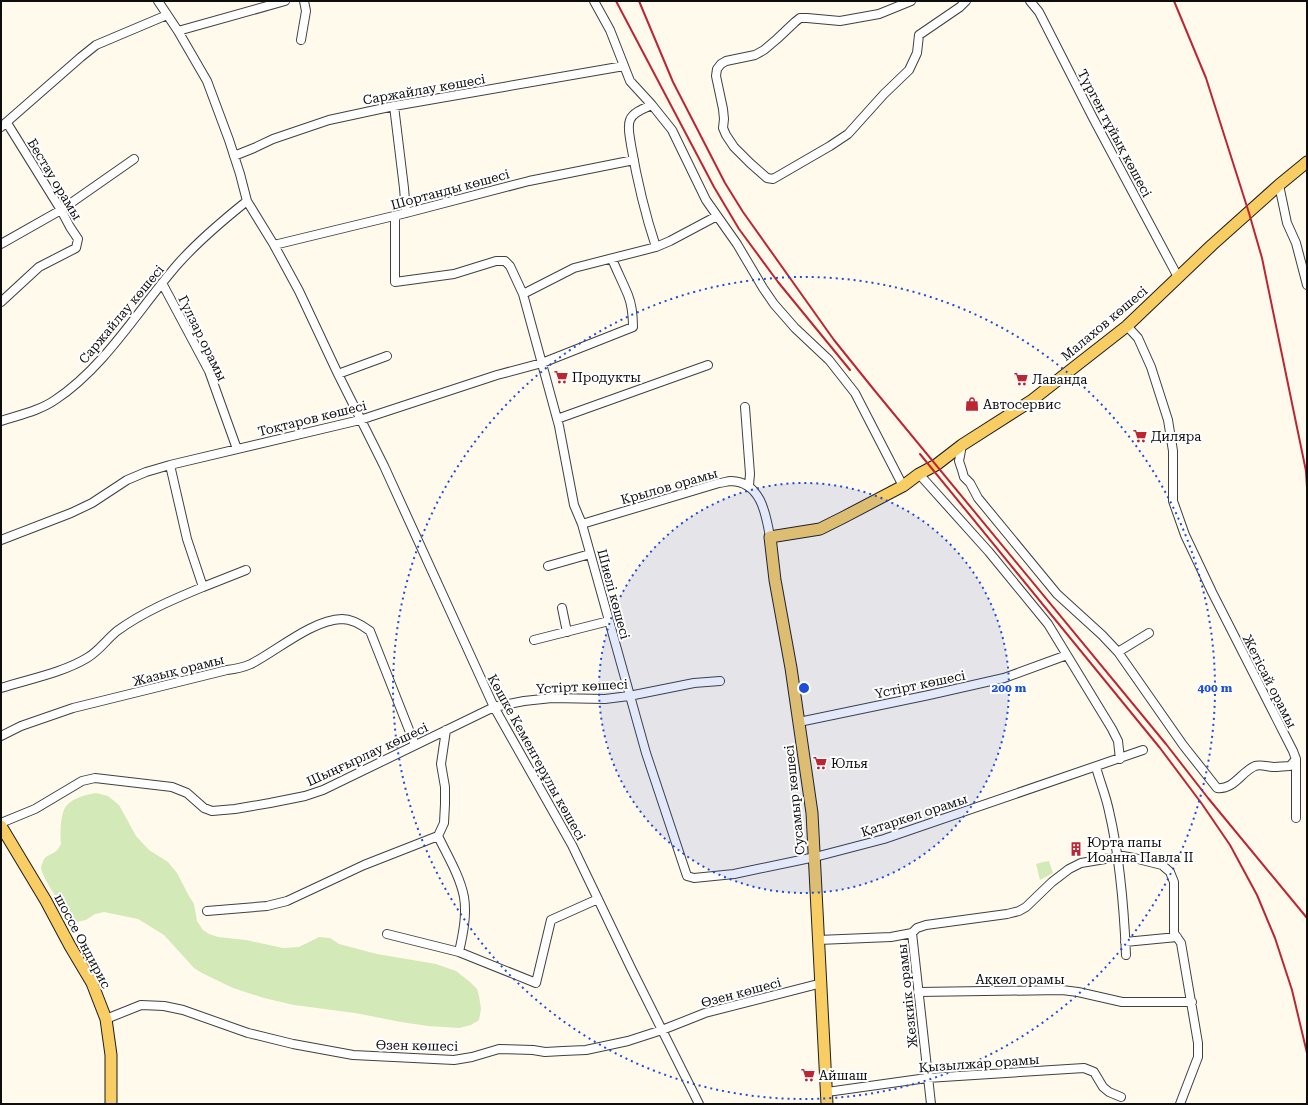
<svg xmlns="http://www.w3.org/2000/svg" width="1308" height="1105" font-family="'Roboto Serif',serif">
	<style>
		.green { fill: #d3e9b7 }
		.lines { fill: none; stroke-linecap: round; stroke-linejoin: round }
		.minor-casing { stroke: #404040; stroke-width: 10 }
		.major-casing { stroke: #1e1e1e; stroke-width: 13 }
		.minor { stroke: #fff; stroke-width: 8 }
		.major { stroke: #f8cd64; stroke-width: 11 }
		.rail { stroke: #bc2633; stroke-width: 2 }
		.ring { fill: none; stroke: #1d4ed8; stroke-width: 2; stroke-dasharray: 2 4 }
		.labels { text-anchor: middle; stroke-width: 4; stroke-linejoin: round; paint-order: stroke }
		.street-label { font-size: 13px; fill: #0d0d0d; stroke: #fff }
		.poi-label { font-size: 13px; fill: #0d0d0d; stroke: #fff; text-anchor: start }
		.centre { fill: #1d4ed8; stroke: #fff; stroke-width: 2 }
		.ring-label { font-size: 12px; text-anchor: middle; font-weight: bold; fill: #1d4ed8; stroke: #fff; stroke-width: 4; stroke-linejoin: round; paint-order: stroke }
	</style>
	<rect width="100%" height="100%" fill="#fffaec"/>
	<path class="green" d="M96 793 108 796 119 805 136 836 149 850 168 862 177 873 189 896 194 904 197 921 203 930 209 934 218 937 246 940 283 948 299 947 319 937 330 938 339 944 377 954 436 964 456 971 470 982 477 989 479 996 481 1009 479 1020 471 1025 459 1028 428 1026 401 1022 355 1013 294 1005 264 998 233 988 202 973 194 968 164 935 138 919 104 912 95 914 86 920 76 922C68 916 41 877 41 867 41 866 43 862 43 861 46 855 51 855 55 852 58 850 59 847 61 844 60 835 60 812 67 805 75 797 86 795 96 793Z
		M1049 861 1053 873 1040 880 1036 864 1043 862Z"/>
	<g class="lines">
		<defs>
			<path id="minor" d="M158 1 178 31 207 81 229 140 240 174 247 201 274 245 299 291 338 374 384 466 494 707 572 845 631 968 699 1104
				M594 1 610 30 630 81 652 105C645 108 633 112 630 120 627 127 630 137 631 145 637 180 645 214 656 247
				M911 1 879 14 840 21 807 18H800L795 22 777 39 764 50 755 55 726 61 721 64 717 69 716 76 723 109 724 119 723 128 726 135 734 147 750 163 767 178 773 179 830 146 848 134 884 94 909 70 917 53 919 35 960 7 966 1
				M1030 1 1039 12 1093 118 1178 277
				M178 31 285 1
				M301 40 306 11 304 1
				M652 105 672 130 706 200 737 244 763 288 774 304 795 328 829 360 855 393 903 486
				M394 106 404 188 406 213
				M1 127 81 57 96 45 167 15
				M234 156 254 148 273 139 329 120 394 106 624 66
				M1279 185 1287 223 1296 243 1307 285
				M395 216V282L454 274 496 261H505L510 266 523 294 559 426 574 505 582 524 646 753 687 876 694 878 734 874 815 857 884 839 1143 750
				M1 244 61 210 134 159
				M274 245 406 213 529 181 634 160
				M162 283 209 371 237 449
				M523 294 574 268 656 247 670 241 717 216
				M1 302 39 267 76 248 78 239 70 227 61 210 7 123
				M338 374 387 356
				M745 407 750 474 749 485
				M557 419 708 365
				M1 421C19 415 39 411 55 400 105 367 138 310 177 265 198 241 222 221 247 201
				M962 445 959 461 962 470 964 477 970 483 978 498 1057 594 1102 635 1118 652 1183 745 1217 788C1234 790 1241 772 1255 766 1260 764 1269 767 1274 767 1279 767 1285 766 1290 766L1296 759 1293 751 1212 592 1185 535 1173 501V451L1168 420 1151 367 1138 338 1127 326
				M919 474 989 552 1048 624 1112 729 1118 741 1120 759
				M582 524 719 483C723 483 727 481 731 481 761 482 766 514 770 537
				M1 540 71 513 92 503 127 480 146 472 170 465 360 420 497 375 542 363 633 327C633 316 632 305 628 295 623 283 617 271 612 259
				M548 566 590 554
				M203 587 246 570
				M562 608 567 632
				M534 640 609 621
				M1118 652 1149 633
				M1 688C29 679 62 673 87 658 99 651 106 640 117 631 143 612 174 599 203 587L187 539 170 465
				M799 722 929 695 1004 678 1067 655
				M446 730 441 764 445 787V804L444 823 438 836C447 855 460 876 464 897 467 915 463 934 459 952L536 983 551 920 598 899
				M1 736 21 726 73 708 227 670C236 669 244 667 251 664 278 650 312 620 342 619 353 619 362 625 370 631L415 745
				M1296 759V818
				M1096 767C1100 782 1106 796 1109 811 1120 858 1124 907 1126 955
				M1 823 35 809 82 781 95 778 172 787 187 793 204 808 212 811 235 809 270 803 305 796 323 790 494 707 524 701 552 698 605 699 629 696 694 683 720 681
				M207 911 267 906 287 901 364 865 438 836
				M912 933 931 1104
				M387 934 459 952
				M818 940 891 937 912 933 917 928 926 925 1007 914 1019 911 1026 907 1052 882 1069 869 1081 863 1123 856 1134 858 1162 865 1170 872 1174 882V933L1181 943 1198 1043V1057L1180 1104
				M1125 942 1177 937
				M918 992 1062 990 1078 992 1122 1002H1192
				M106 1019 141 1005 164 1006 183 1010 248 1033 293 1044 353 1055 454 1060 472 1057 499 1049 533 1050 545 1052 563 1051 586 1050 628 1041 662 1030 705 1013 822 983
				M827 1092 927 1078 1084 1068 1094 1072 1103 1087 1109 1092 1121 1097"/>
			<path id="major" d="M1 826 46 901 70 946 92 983 106 1019 111 1055V1104
				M827 1104 812 813 791 668 775 580 770 537 820 529 844 517 903 486 919 474 936 465 962 445 1031 401 1127 326 1212 245 1279 185 1307 162"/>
		</defs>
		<use href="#minor" class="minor-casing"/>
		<use href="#major" class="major-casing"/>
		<use href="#minor" class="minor"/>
		<use href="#major" class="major"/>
		<path class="rail" d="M616 1 714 187 739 229 778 282 850 370
			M639 1 673 82 725 183 743 212 834 340 875 391 1166 744 1208 798 1307 918
			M1174 1 1206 78 1249 213 1262 258 1306 471 1307 488
			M920 454 1160 748 1202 804 1230 845 1257 895 1275 938 1292 990 1307 1053"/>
	</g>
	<circle cx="804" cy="688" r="205" fill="#1d4ed8" fill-opacity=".12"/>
	<g class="ring">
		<circle cx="804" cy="688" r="205"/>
		<circle cx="804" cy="688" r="411"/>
	</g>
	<defs>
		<symbol id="supermarket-bare" viewBox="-9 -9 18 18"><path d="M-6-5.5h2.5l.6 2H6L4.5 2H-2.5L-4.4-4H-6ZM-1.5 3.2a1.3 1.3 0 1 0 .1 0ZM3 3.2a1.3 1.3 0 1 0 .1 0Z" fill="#bc2633" stroke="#fff" stroke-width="2.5" paint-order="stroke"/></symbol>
		<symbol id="shop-bare" viewBox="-9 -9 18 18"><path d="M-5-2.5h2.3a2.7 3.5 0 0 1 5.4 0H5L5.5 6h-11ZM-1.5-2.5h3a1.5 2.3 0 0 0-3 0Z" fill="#bc2633" stroke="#fff" stroke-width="2.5" paint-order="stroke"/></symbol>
		<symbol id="building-bare" viewBox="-9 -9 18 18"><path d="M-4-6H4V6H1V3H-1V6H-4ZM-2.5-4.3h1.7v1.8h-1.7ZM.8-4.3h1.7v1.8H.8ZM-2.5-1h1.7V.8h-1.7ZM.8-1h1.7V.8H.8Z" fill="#bc2633" stroke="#fff" stroke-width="2.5" paint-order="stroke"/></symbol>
	</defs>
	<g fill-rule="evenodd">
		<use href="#supermarket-bare" x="551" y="367" width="20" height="20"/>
		<use href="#supermarket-bare" x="1011" y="369" width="20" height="20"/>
		<use href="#shop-bare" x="962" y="394" width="20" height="20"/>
		<use href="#supermarket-bare" x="1130" y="426" width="20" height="20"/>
		<use href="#supermarket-bare" x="810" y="753" width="20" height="20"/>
		<use href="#building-bare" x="1066" y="839" width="20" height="20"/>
		<use href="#supermarket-bare" x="798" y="1065" width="20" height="20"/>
	</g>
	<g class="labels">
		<g class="street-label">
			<text transform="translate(424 89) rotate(-10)" y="5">Саржайлау көшесі</text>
			<text transform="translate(1115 133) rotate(62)" y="5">Түрген тұйық көшесі</text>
			<text transform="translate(55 179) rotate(59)" y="5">Бестау орамы</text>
			<text transform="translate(450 189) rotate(-15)" y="5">Шортанды көшесі</text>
			<text transform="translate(121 314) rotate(-50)" y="5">Саржайлау көшесі</text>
			<text transform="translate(1104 323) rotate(-40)" y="5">Малахов көшесі</text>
			<text transform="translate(203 338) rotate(64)" y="5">Гүлзар орамы</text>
			<text transform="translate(312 418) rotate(-14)" y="5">Тоқтаров көшесі</text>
			<text transform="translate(669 486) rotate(-16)" y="5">Крылов орамы</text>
			<text transform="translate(614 594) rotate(75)" y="5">Шиелі көшесі</text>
			<text transform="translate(178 670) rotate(-14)" y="5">Жазық орамы</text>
			<text transform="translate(1270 681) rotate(63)" y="5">Жетісай орамы</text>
			<text transform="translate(920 684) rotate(-12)" y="5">Үстірт көшесі</text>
			<text transform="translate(582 686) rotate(-3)" y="5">Үстірт көшесі</text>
			<text transform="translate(367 754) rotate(-25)" y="5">Шыңғырлау көшесі</text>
			<text transform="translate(537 757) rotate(61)" y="5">Көшке Кеменгерұлы көшесі</text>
			<text transform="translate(794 800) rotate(-96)" y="5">Сусамыр көшесі</text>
			<text transform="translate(914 815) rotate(-18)" y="5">Қатаркөл орамы</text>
			<text transform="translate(83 941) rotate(62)" y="5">шоссе Ондирис</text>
			<text x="1020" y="984">Ақкөл орамы</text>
			<text transform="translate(741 992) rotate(-15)" y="5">Өзен көшесі</text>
			<text transform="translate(907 996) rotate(-96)" y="5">Жезкиік орамы</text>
			<text transform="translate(417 1045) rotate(1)" y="5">Өзен көшесі</text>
			<text transform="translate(979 1063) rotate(-4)" y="5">Қызылжар орамы</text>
		</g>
		<g class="poi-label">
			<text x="572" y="382">Продукты</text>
			<text x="1032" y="384">Лаванда</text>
			<text x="983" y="409">Автосервис</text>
			<text x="1151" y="441">Диляра</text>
			<text x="831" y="768">Юлья</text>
			<text x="1087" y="847">Юрта папы<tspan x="1087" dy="15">Иоанна Павла II</tspan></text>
			<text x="819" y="1080">Айшаш</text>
		</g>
	</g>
	<circle cx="804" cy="688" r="6" class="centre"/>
	<g class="ring-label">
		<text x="1009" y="692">200 m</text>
		<text x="1215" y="692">400 m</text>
	</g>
	<rect width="1308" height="1105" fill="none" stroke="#0d0d0d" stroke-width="4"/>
</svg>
